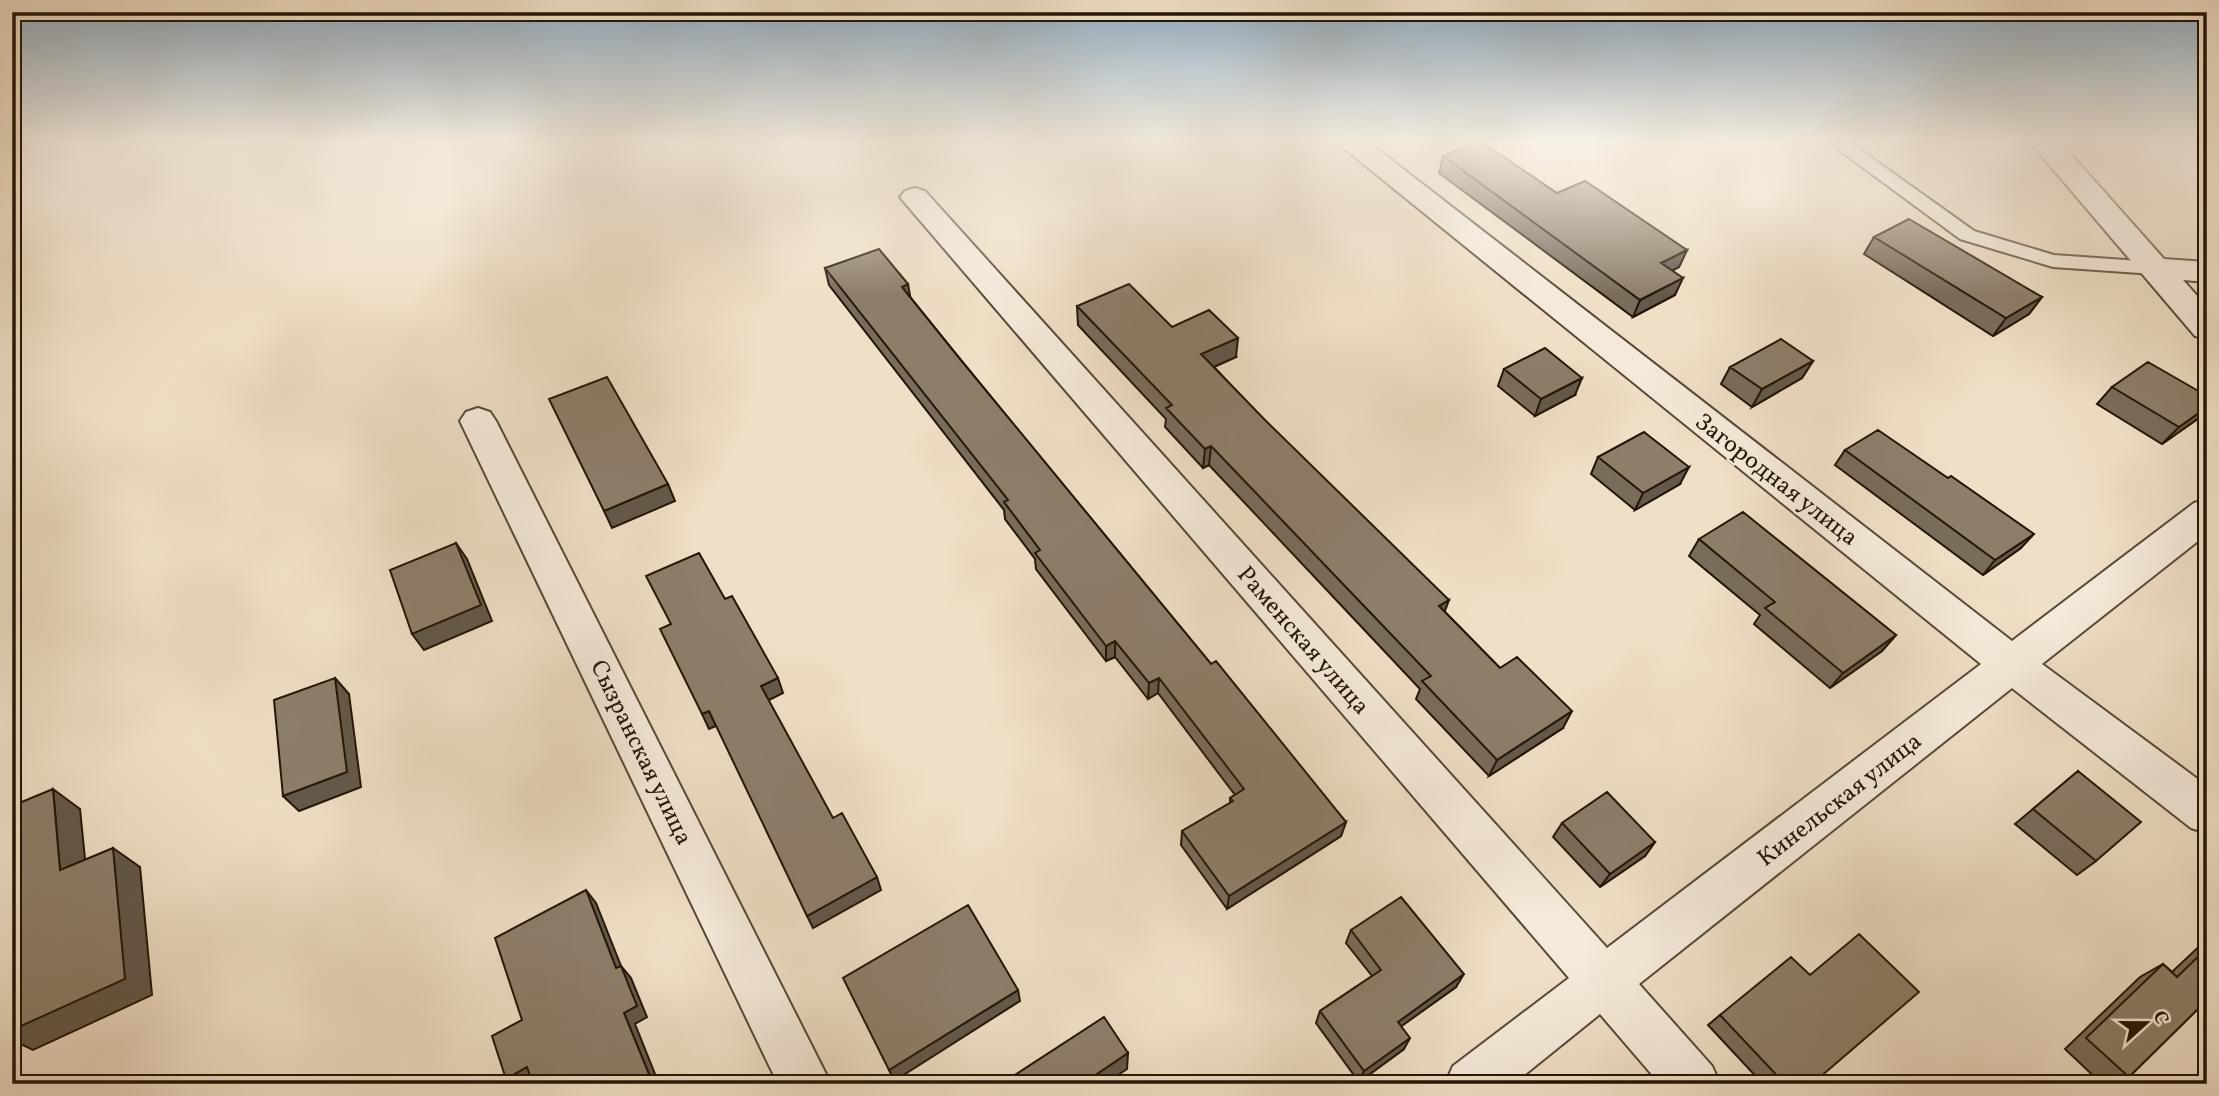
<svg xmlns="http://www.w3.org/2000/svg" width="2219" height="1096" font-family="Vollkorn,serif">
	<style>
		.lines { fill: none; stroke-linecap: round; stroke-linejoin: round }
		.service-casing { stroke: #564837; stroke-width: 4 }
		.minor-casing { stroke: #564837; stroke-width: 4 }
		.service { fill: #f5eada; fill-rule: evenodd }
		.minor { fill: #f5eada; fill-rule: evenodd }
		.wall { fill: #796c5b; stroke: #231507; stroke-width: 2 }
		.shaded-wall { fill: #63584a; stroke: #231507; stroke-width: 2 }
		.building { fill: #8d7e6a; stroke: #231507; stroke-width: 2 }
		.labels { text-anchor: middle; stroke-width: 5; stroke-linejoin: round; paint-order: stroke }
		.street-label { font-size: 24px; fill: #231507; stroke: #f5eada }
	</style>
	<rect width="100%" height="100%" fill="#efdfc6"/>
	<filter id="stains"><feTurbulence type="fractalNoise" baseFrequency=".00286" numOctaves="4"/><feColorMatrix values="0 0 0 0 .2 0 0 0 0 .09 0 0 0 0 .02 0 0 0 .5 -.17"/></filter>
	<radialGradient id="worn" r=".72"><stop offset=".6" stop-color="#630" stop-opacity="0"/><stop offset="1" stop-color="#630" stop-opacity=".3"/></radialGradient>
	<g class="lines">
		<defs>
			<path id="service" d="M1827 141H1848L1974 231 2054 255 2154 262 2161 264 2164 268 2161 272 2154 274 2053 267 1960 239Z"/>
			<path id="minor" d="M1335 141H1367L2012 641 2194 503 2207 499V534L2042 664 2207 786V833L2191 828 2012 688 1639 984 1712 1066 1720 1084H1660L1600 1014 1513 1084H1445L1453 1066 1569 978 905 203 900 197 905 191 915 188 925 191 1607 948 1981 664Z
				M2029 141H2059L2164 259 2207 262V282L2183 280 2207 307V339L2195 336Z
				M478 408 490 412 496 421 831 1084H778L460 421 466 412Z"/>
		</defs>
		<use href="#service" class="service-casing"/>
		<use href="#minor" class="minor-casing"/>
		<use href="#service" class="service"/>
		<use href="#minor" class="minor"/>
	</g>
	<path class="wall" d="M1443 156 1557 193 1687 250 1679 267 1672 271 1675 295 1633 317 1439 173Z
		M1874 237 2042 297 2029 314 1993 336 1864 254Z
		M825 268 910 297 960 359 1211 664 1346 822 1341 836 1227 909 1181 845 1182 831 1230 803V798L1235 795 1158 693 1148 699 1115 657 1106 661 1036 569 1035 559 1005 519 1004 510 829 285Z
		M1077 306 1172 327 1236 357 1214 367 1445 612 1500 668 1563 728 1489 776 1416 699 1420 689 1209 465 1203 468 1165 427 1166 419 1078 325Z
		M1813 361 1802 378 1752 407 1721 384 1730 367Z
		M1504 369 1575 395 1535 416 1498 386Z
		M2112 387 2199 418 2162 444 2097 404Z
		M1845 450 1948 478 2021 548 1983 575 1835 465Z
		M1598 457 1680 484 1635 510 1591 474Z
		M1699 539 1896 635 1882 651 1830 688 1754 624 1760 615 1689 556Z
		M2078 771 2096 861 2077 875 2015 824Z
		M1562 823 1655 842 1645 856 1600 887 1553 837Z
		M1351 930 1456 987 1401 1026 1404 1049 1359 1082 1316 1023 1320 1011 1372 976 1346 943Z
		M2207 939V1000L2129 1077 2115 1084H2102L2065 1049 2140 977 2163 964 2172 972Z
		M1720 1015 1812 1084H1763L1708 1025Z"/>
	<path class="shaded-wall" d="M1687 250 1679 267 1653 280 1661 263Z
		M1683 278 1675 295 1633 317 1640 300Z
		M908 284 911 301 902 287Z
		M2042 297 2029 314 1993 336 2006 318Z
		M1238 338 1236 357 1200 373 1201 354Z
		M1813 361 1802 378 1752 407 1762 389Z
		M1582 378 1575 395 1535 416 1541 399Z
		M2207 407V410L2199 418 2162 444 2179 427Z
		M1211 446 1209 465 1203 468 1205 449Z
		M1689 467 1680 484 1635 510 1643 493Z
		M668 484 675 501 612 528 604 511Z
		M2034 534 2021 548 1983 575 1995 560Z
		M456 543 467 559 492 621 424 650 412 634Z
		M1449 600 1442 619 1439 606Z
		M1896 635 1882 651 1830 688 1843 673Z
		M1115 641V657L1106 661V646Z
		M335 678 349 694 361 787 299 811 283 796Z
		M778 678 783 693 767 701 761 686Z
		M1159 678 1158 693 1148 699 1149 683Z
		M709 711 716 726 709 729 702 714Z
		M1572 711 1563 728 1489 776 1497 760Z
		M53 789 80 809 88 889 60 870Z
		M1346 822 1341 836 1227 909 1229 896Z
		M1655 842 1645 856 1600 887 1610 874Z
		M113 848 140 867 152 995 33 1050 12 1040V1030Z
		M877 877 881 890 813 928 807 916Z
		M586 890 596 903 627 981 616 968Z
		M621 966 631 978 647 1017 635 1024 659 1084H653L624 1013Z
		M1464 974 1456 987 1392 1033 1398 1022Z
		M1018 990 1020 1001 894 1081 889 1070Z
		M1410 1038 1404 1049 1359 1082 1364 1071Z
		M1128 1053 1127 1069 1105 1084H1082Z
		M527 1067 540 1078 530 1084H512L506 1079Z"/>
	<path class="building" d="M1477 141H1480L1557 193 1585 181 1687 250 1661 263 1683 278 1640 300 1443 156Z
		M1909 219 2042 297 2006 318 1874 237Z
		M879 249 908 284 902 287 960 359 1211 664 1216 661 1346 822 1229 896 1182 831 1233 801 1230 798 1244 789 1159 678 1149 683 1115 641 1106 646 1035 553 1040 550 1004 502 1008 500 825 268Z
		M1129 284 1172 327 1209 310 1238 338 1201 354 1265 420 1449 600 1439 606 1500 668 1517 657 1572 711 1497 760 1422 681 1431 676 1211 446 1205 449 1166 408 1172 405 1077 306Z
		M1781 339 1813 361 1762 389 1730 367Z
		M1545 348 1582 378 1541 399 1504 369Z
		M2148 362 2207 396V407L2179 427 2112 387Z
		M607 377 668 484 604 511 549 399Z
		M1878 430 1948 478 1951 476 2034 534 1995 560 1845 450Z
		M1644 432 1689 467 1643 493 1598 457Z
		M1743 512 1896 635 1843 673 1765 608 1775 602 1699 539Z
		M456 543 481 605 412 634 390 570Z
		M699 553 725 599 732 596 778 678 761 686 833 818 842 813 877 877 807 916 709 711 702 714 660 629 671 624 646 576Z
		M335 678 347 772 283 796 274 700Z
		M2078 771 2141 822 2096 861 2033 809Z
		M53 789 60 870 113 848 125 979 12 1030V806Z
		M1607 792 1655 842 1610 874 1562 823Z
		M586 890 616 968 621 966 637 1006 624 1013 653 1084H533L527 1067 506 1079 492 1036 522 1020 495 938Z
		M1401 897 1464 974 1398 1022 1410 1038 1364 1071 1320 1011 1381 970 1351 930Z
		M968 905 1018 990 889 1070 843 978Z
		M1859 934 1919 992 1812 1084H1785L1720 1015 1791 957 1810 975Z
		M2207 948V1000L2129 1077 2086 1038 2163 964 2177 977Z
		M1104 1017 1128 1053 1082 1084H1001Z"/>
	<linearGradient id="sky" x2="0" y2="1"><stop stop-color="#8faac0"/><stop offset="0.48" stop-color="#f8f1e5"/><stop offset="1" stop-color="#f8f1e5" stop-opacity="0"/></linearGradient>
	<rect width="2219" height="295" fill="url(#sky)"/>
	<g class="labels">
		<g class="street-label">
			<text transform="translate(1777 479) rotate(38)" y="8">Загородная улица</text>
			<text transform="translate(1304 640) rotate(49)" y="8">Раменская улица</text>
			<text transform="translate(642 752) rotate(64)" y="8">Сызранская улица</text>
			<text transform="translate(1839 799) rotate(-38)" y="8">Кинельская улица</text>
		</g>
	</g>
	<rect width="2219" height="1096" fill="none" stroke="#efdfc6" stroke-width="42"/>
	<rect x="14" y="14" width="2191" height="1068" fill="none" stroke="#231507" stroke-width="3.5"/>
	<rect x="21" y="21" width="2177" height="1054" fill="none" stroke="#231507" stroke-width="2"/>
	<g transform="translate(2146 1023) rotate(69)" stroke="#f5eada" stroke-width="5" paint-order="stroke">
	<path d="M0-5L12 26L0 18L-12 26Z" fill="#231507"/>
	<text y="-10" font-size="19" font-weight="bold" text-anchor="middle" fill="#231507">С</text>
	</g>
	<rect width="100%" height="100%" filter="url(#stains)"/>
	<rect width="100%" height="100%" fill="url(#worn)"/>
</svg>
